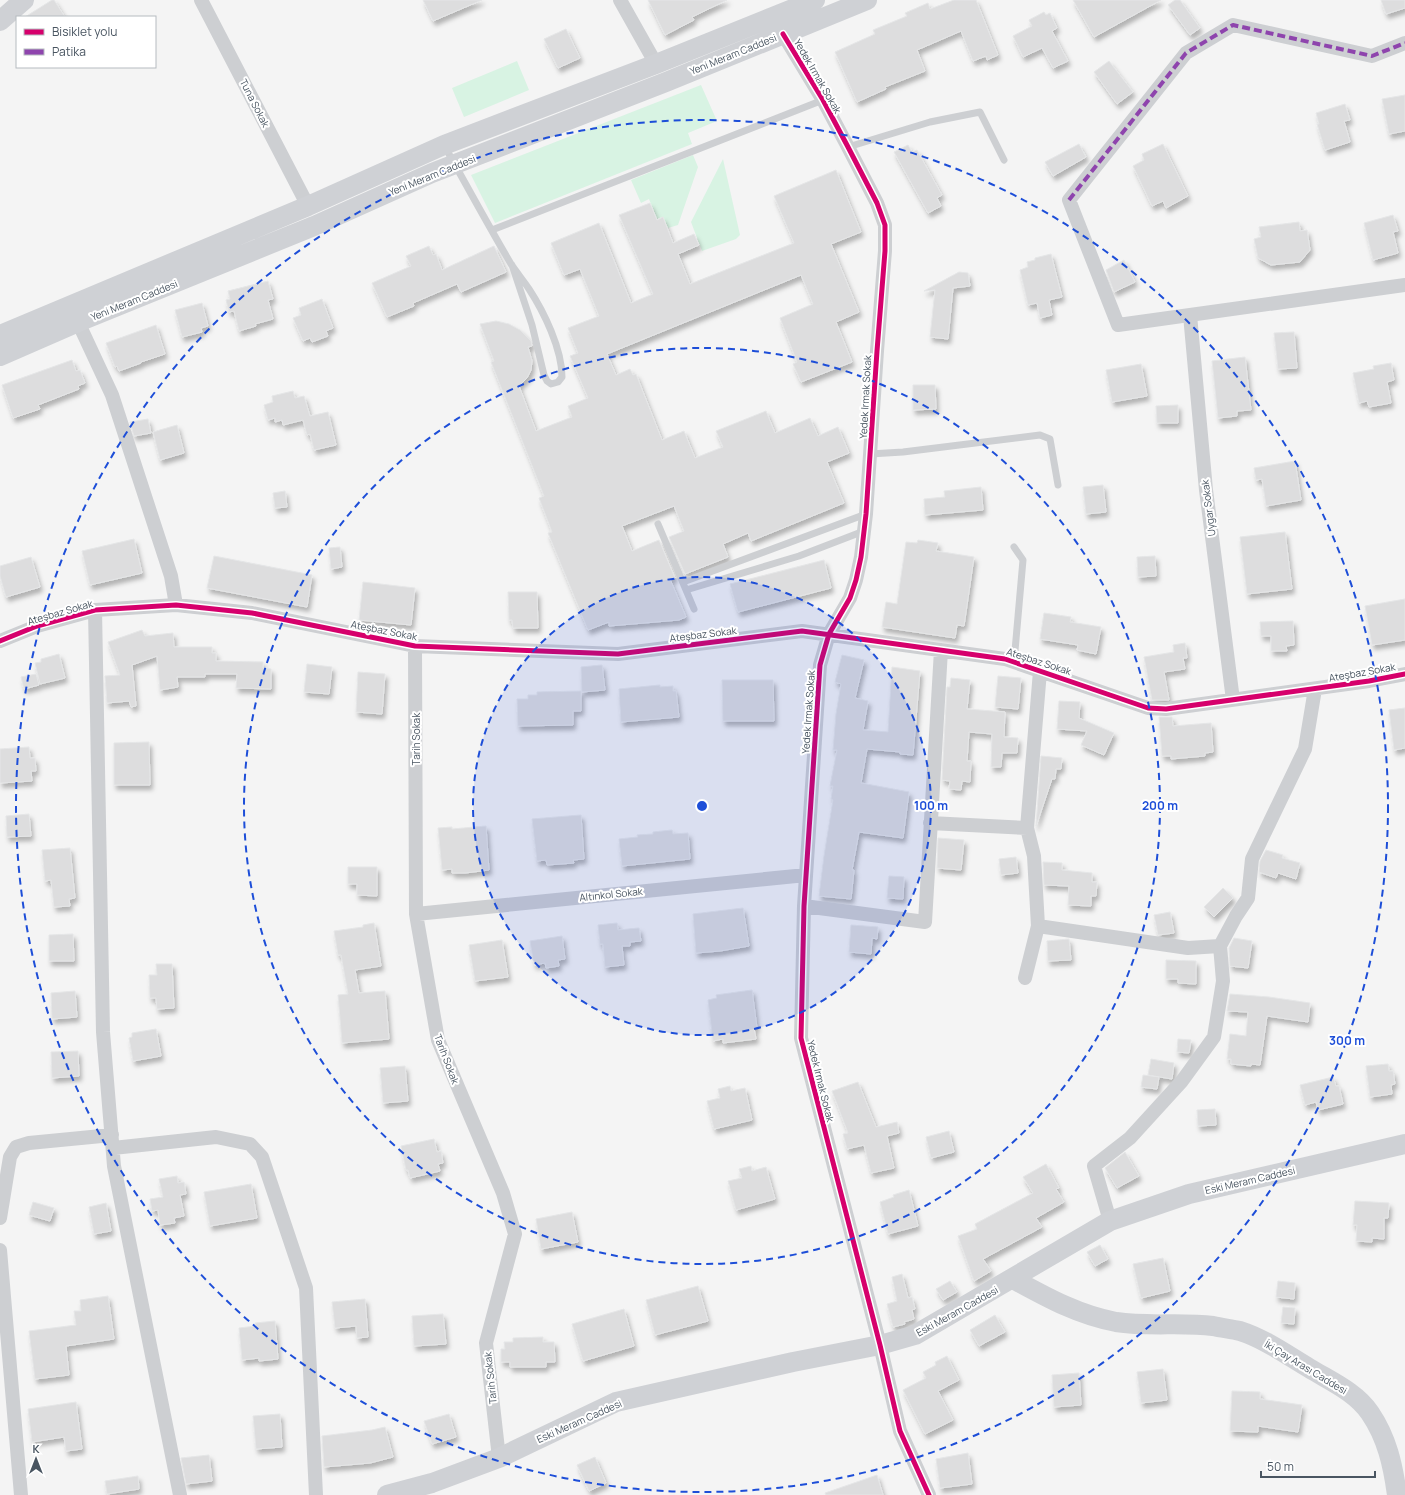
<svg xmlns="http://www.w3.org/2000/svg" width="1405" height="1495" font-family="Manrope,sans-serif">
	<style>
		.green { fill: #d8f3e3 }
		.building { fill: #ddddde; stroke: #e5e6e7; filter: url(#shadow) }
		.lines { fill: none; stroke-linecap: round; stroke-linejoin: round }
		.lane { stroke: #cdcfd2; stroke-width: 7 }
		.street { stroke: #cdcfd2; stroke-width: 14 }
		.secondary { stroke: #cfd1d5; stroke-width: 20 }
		.quiet { stroke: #8e44ad; stroke-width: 4; stroke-dasharray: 8 4; stroke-linecap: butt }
		.cycleway-casing { stroke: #fff; stroke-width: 8 }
		.cycleway { stroke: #d6006c; stroke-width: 5 }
		.ring { fill: none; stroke: #1d4ed8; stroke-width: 2; stroke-dasharray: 7 5 }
		.labels { text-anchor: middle; stroke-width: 4; stroke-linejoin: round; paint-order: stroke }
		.street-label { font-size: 10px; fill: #495561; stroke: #fff }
		.centre { fill: #1d4ed8; stroke: #fff; stroke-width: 2 }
		.ring-label { font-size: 12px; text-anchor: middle; font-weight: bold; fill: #1d4ed8; stroke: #fff; stroke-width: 4; stroke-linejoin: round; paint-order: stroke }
	</style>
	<defs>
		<filter id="shadow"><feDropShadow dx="2.5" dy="4.5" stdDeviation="2" flood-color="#0004"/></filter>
	</defs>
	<rect width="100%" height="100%" fill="#f4f4f4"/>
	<path class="green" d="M517 61 529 90 464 117 452 88Z
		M701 85 717 121 688 133 692 144 495 223 471 175Z
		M693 155 698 167 678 225 668 228 663 217 657 219 649 199 641 203 631 180Z
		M723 159 740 235 736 239 702 251 691 222Z"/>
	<path class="building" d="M52 0H54L65 17H25Z
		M423 0H482L433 21Z
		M648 0H727L692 17 694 20 665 35Z
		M954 0H976L998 55 987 60 986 56 973 61 961 31 917 50 925 71 885 87 886 89 857 102 835 52 875 34 873 30 907 16 905 13 928 3 930 9Z
		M1073 0H1161L1094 37Z
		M1175 0H1180L1200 28 1190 35 1168 5Z
		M1381 0H1405V8L1386 14Z
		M1044 12 1046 15 1050 13 1057 28 1052 31 1068 61 1053 68 1042 48 1023 57 1013 36 1032 26 1029 20Z
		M566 29 580 58 558 68 544 39Z
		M1109 61 1133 92 1117 104 1094 72Z
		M1405 95V131L1389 134 1382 99Z
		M1345 104 1350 120 1344 121 1350 142 1325 150 1317 124H1319L1316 113Z
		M1079 144 1086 157 1053 176 1045 162Z
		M1163 144 1188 196 1166 208 1163 201 1152 206 1133 166 1144 160 1142 154Z
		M908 145 912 152 917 150 942 195 937 198 941 206 928 213 894 152Z
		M836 170 861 232 831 244 859 312 836 322 852 362 801 382 793 364 797 362 780 318 813 304 801 275 607 354 616 375 630 369 633 375 636 374 662 440 684 431 695 458 723 447 716 431 766 411 775 433 810 418 818 436 838 427 849 453 827 462 844 503 751 541 748 533 723 544 728 557 685 574 669 537 684 531 674 506 622 526 632 551 659 540 675 578 670 579 686 617 679 620 609 626V622L588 630 548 533 552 532 539 498 544 496 491 362 494 361 480 324 496 321 509 324 520 330 531 341 532 346 528 347 532 361 531 370 527 378 519 386 536 431 572 417 568 406 588 398 570 356 578 353 568 328 599 316 580 269 564 275 551 243 599 223 631 303 653 294 619 215 650 203 657 220 663 217 673 243 694 234 699 245 678 254 690 284 794 243 774 196Z
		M1393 215 1398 231 1393 232 1398 253 1373 260 1364 223Z
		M1299 222 1300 231 1307 230 1310 250 1300 262 1271 265 1258 258 1254 239 1261 237 1259 227Z
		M429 246 433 255 436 254 442 270 494 246 506 272 461 292 457 284 413 303 414 306 387 317 372 283 411 266 406 256Z
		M1051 254 1062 297 1049 300 1052 315 1040 318 1037 303 1028 305 1020 270 1028 267 1027 262 1035 260V258Z
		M1124 260 1135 282 1114 292 1106 270Z
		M959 272 968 273 970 286 953 288 948 339 930 337 935 290 924 291Z
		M268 281 273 299 268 300 273 319 255 324 256 326 239 331 234 311 229 312 226 300 230 299 228 291Z
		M322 299 333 328 326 331 328 336 312 342 310 338 303 341 293 318 301 315 299 308Z
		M202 303 208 326 201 328 202 332 182 337 175 310Z
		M156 325 165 354 141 362V363L119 371 117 366 115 367 106 343Z
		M1294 332 1297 368 1278 369 1274 333Z
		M1245 357 1251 410 1237 411V416L1218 418 1212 361Z
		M72 360 76 371 80 370 85 383 78 386 79 389 38 405 40 409 13 418 2 385Z
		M1391 363 1394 380 1387 382 1391 403 1369 407 1367 401 1359 403 1353 373 1374 369 1373 366Z
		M1141 364 1147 396 1112 402 1106 370Z
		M913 385H935L936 409 913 410Z
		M293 391 295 398 304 396 310 416 328 412 336 445 314 450 310 434 307 435 303 420 283 425 282 420 275 422V418L268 420 264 405 273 402 272 396Z
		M1178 405V423H1157L1156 406Z
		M148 419 151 433 134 436 130 422Z
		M177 425 184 453 160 460 153 432Z
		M1295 461 1301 500 1266 506 1262 479 1256 480 1254 468Z
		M1103 485 1106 512 1086 514 1083 487Z
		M981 487 983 510 925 515 924 499 945 497 944 491Z
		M285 491 287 507 275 508 273 493Z
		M1285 532 1292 589 1247 594 1240 537Z
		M134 539 142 573 90 585 82 551Z
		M918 540 938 543 936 551 974 557 964 626 957 625 955 638 882 627 886 602 897 604 906 542 917 543Z
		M340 547 342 567 331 569 329 548Z
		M214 556 312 575 307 607 207 588Z
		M1155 556 1156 576 1138 577 1137 557Z
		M31 557 40 587 6 597 0 576V566Z
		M824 560 831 588 738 612 730 584Z
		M363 582 415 588 411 625 359 620Z
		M508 592H537L538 628H513L512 620H509Z
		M1405 599V640L1372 645 1365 606Z
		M1044 613 1071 617 1070 622 1101 627 1096 654 1077 650 1078 645 1040 639Z
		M1293 621 1294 645 1286 646 1287 651H1271V636H1261L1260 622Z
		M142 630 145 636 173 633 174 647H212V653H216V661L263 662V668L271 669V689L236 688 237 674H205V677H177L178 687 160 690 157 656 132 665 136 706 131 707 129 701 107 703 105 676 120 675 108 642Z
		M1185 643 1187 658H1183L1185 669 1164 672 1169 700H1152L1144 657 1174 652 1173 645Z
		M59 654 65 678 40 684 35 663 41 662V659Z
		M842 655 864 660 855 698 868 701 863 730 888 732 892 667 920 671 913 755 900 754V752L867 749 861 783 909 792 903 838 859 832 852 870H854L851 899 819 896 824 856 833 800 831 799 833 786H830L837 750H833L836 714 841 684 835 682Z
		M307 664 332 667 329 694 304 692Z
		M602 665 605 690 582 692 581 667Z
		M358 672 385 674 382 714 356 712Z
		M36 674 39 685 24 689 21 677Z
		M998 676 1021 678 1018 709 995 707Z
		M951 678 970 680 967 709 1005 712 1004 737 1018 738 1017 753H1002L1001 767H991L992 734 969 732 967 761H971L970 782 962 781 961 790 949 789 950 781 942 780 947 687H950Z
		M722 680H773L774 721H723Z
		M660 685V687L673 686V691H676L679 717 621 722 619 689Z
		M581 691V711H573V725L518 726 517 699H528V695H537V692Z
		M1059 701 1080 702 1079 718 1114 733 1104 755 1081 745 1087 731 1057 729Z
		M1405 708V748L1394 750 1389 710Z
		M1159 717H1172L1173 726 1211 723 1213 752 1205 753V756L1171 759V756H1162Z
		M149 742 150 785H114V743Z
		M29 747 30 758H35L36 771H31L32 781 0 783V749Z
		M1041 756 1062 758 1061 769H1056L1055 779H1052L1036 826Z
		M29 814 31 836 7 837 6 816Z
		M581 815 584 859 573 860 574 863 547 865 546 860 537 861 532 819Z
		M486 826 489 870 465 873H452V869L442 870 438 828 452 827V829Z
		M672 830 673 834 688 833 690 859 622 866 619 839 638 837 637 835 653 834V832Z
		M938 838 964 840 961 870 937 868Z
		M70 848 75 898 69 899 70 906 54 907 51 880 45 881 42 850Z
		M1266 850 1283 855 1282 858 1300 863 1296 879 1278 873 1276 878 1259 872 1260 861Z
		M1016 857 1018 873 1001 875 999 859Z
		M1043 862 1062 863V870L1092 873V882H1097L1096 896H1091V906L1068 905 1069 886 1044 885Z
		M348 867H377V896L357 895V884H348Z
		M889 876 904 877 903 899 887 898Z
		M1223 888 1233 898 1214 917 1204 907Z
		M743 908 749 946 720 951 696 953 693 914Z
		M1170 912 1174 933 1158 935 1154 915Z
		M374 923 381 966 355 970 359 993 385 991 389 1039 342 1043 338 995 348 994 341 955H338L334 931 363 927V925Z
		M617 923 618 930 639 928 641 941 630 942V946H622L624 965 605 967 603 944H600L598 925Z
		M851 925 878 927 877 939 872 938 871 954 849 952Z
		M73 934 74 961H49V935Z
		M562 936 565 959 558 960 559 966 546 968 545 963 534 965 530 941Z
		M1234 938 1252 941 1248 968 1230 966 1229 948Z
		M1069 939 1071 960 1048 961 1047 941Z
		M502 940 508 977 475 981 469 945Z
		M1166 960 1196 961V984L1178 983V979H1166Z
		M156 964H172L174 1008 157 1009 156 998H150L149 975H157Z
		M752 990 757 1028H754L756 1039 723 1043V1039L713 1041 708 1000 717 998 716 995Z
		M75 991 77 1017 52 1019 51 993Z
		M1230 994 1269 997 1310 1003 1308 1022 1267 1016 1260 1065 1251 1064V1066L1231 1064V1059H1227L1230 1034 1246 1036 1248 1012 1227 1011Z
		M156 1029 161 1056 133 1061 129 1038 132 1037V1033Z
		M1178 1039 1191 1040 1189 1053 1177 1052Z
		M78 1051 79 1076 52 1078 51 1052Z
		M1151 1059 1174 1063 1172 1079 1148 1075Z
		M1388 1064 1389 1071H1393L1395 1084 1391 1085 1392 1094 1370 1097 1366 1066Z
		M405 1066 408 1101 383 1103 380 1068Z
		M1143 1075 1159 1077 1157 1089 1141 1087Z
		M1333 1077 1336 1086H1339L1343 1104 1318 1110 1316 1102 1305 1105 1300 1085Z
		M858 1082 876 1127 897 1122 899 1133 887 1136 894 1168 871 1173 864 1145 847 1149 843 1134 848 1133 832 1091Z
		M730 1086 731 1091 745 1088 752 1120 714 1129 707 1101 720 1098 718 1089Z
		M1215 1109 1216 1125 1198 1126 1197 1110Z
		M949 1131 954 1152 931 1158 926 1137Z
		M434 1139 437 1152 441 1151 443 1163 438 1164 440 1171 410 1178 408 1170H406L401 1146Z
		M1125 1152 1139 1176 1117 1188 1105 1168Z
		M1046 1164 1059 1188 1056 1189 1064 1202 1036 1218 1042 1227 983 1259 991 1271 974 1281 958 1236 977 1229 975 1224 1033 1193 1023 1177Z
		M751 1166 752 1171 766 1167 775 1199 736 1210 728 1181 742 1178 739 1169Z
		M177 1176 178 1183 184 1182 186 1194 180 1195 184 1216 174 1218 175 1223 160 1225 158 1210 152 1211 150 1199 163 1197 159 1179Z
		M251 1184 257 1218 210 1226 204 1192Z
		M909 1190 918 1226 888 1234 880 1202 894 1197 893 1195Z
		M1355 1201 1389 1203 1388 1218H1384V1239L1372 1238V1242L1356 1241 1357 1225H1353Z
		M33 1202 54 1208 50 1221 29 1215Z
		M106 1203 111 1231 94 1234 89 1207Z
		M572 1212 578 1242 541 1249 536 1219Z
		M1100 1245 1108 1259 1095 1266 1087 1252Z
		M1163 1258 1170 1291 1141 1298 1133 1264Z
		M902 1274 908 1298 912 1297 915 1309 912 1310 914 1319 904 1322 905 1324 893 1327 887 1304 897 1301 892 1277Z
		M950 1281 957 1292 943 1300 936 1289Z
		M1278 1281 1295 1283 1294 1299 1276 1297Z
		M698 1286 708 1321 655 1335 646 1300Z
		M108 1296 114 1339 66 1346 69 1375 35 1379 29 1331 76 1325 74 1311H81L80 1300Z
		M365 1299 368 1337 357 1338 356 1326 335 1328 332 1302Z
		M1283 1307 1295 1308 1294 1324 1281 1323Z
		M624 1309 634 1346 583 1361 572 1324Z
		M443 1314 446 1344 414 1346 412 1316Z
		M995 1315 1005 1332 979 1346 970 1330Z
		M275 1321 278 1359 259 1361V1358L242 1360 239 1328 256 1326 255 1323Z
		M543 1337V1342H554L555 1362H546V1367H510V1362H501V1349H505L504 1342H513V1338Z
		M947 1356 959 1380 938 1391 953 1420 925 1434 903 1390 926 1378 923 1372 936 1365 935 1362Z
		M1163 1369 1167 1400 1141 1403 1137 1372Z
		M1079 1373 1081 1405 1054 1407 1052 1375Z
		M1232 1391 1260 1392V1399L1302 1405 1298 1432 1258 1426V1432L1230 1431Z
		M76 1402 82 1449 66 1451 64 1437 32 1442 28 1409Z
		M280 1414 282 1447 256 1449 253 1416Z
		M449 1414 456 1437 432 1444 424 1421Z
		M385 1427 393 1457 370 1463 324 1467 322 1436 372 1430Z
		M968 1453 972 1484 940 1488 936 1459Z
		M209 1455 212 1481 186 1484 181 1458Z
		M595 1457 606 1483 589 1491 577 1465Z
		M877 1475 883 1495H826L825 1493Z
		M138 1476 139 1489 107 1494 105 1481Z"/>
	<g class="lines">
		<path class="lane" d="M445 147C467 186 488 225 511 264 517 273 523 280 529 289 544 312 562 349 562 377L558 382 551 384 547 381 544 375 532 325 512 265
			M848 147 930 122 980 112 1004 160
			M492 230 823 100
			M870 454 903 452 1040 435 1050 439 1058 485
			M658 524 694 609
			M683 582 866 514
			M686 590 799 556 864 531
			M1014 662 1023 560 1014 547"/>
		<path class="street" d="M201 0 308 206
			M620 0 656 64
			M783 34 823 100 848 147 877 203 885 225V251L877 351 866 514 861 557 856 580 850 598 829 634 820 665 804 906 801 1038 880 1345 900 1431 929 1495
			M1405 43 1372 56 1233 25 1186 53 1069 200 1118 325 1405 285
			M1190 315 1206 490 1233 700
			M78 322 112 395 171 576 176 605
			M95 610 103 1032 114 1166 180 1495
			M0 641 37 626 95 610 176 605 252 613 415 646 618 654 802 631 1005 659 1148 708 1166 709 1369 681 1405 674
			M415 646 416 914 438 1040 503 1193 515 1234 486 1343 499 1458
			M930 823 1027 828 1040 671
			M1027 828 1034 856 1038 926
			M804 906 925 922 941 650
			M416 914 806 875
			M1025 978 1038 926 1188 948 1220 946 1236 916 1248 898 1252 859 1305 749 1315 689
			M113 1148 216 1137 250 1144 262 1157 306 1288 316 1495
			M0 1218 10 1157 16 1147 29 1143 112 1135
			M1110 1221 1094 1166 1130 1138 1182 1081 1214 1037 1223 981 1220 946
			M0 1250 21 1495"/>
		<path class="secondary" d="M0 21 24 0
			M0 335 308 206 444 145 656 64 815 0
			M0 356 78 322 314 226 432 173 666 82 867 0
			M1013 1279C1046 1297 1078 1315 1116 1322 1148 1327 1181 1322 1213 1326 1222 1328 1231 1329 1240 1331 1265 1339 1287 1355 1309 1368 1330 1381 1356 1392 1370 1413 1387 1438 1393 1465 1397 1495
			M387 1495 432 1483 499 1458 616 1402 793 1362 880 1345 915 1335 1110 1221 1189 1194 1405 1144"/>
		<path class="quiet" d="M1069 200 1186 53 1233 25 1372 56 1405 43"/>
		<defs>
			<path id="cycleway" d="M783 34 823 100 848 147 877 203 885 225V251L877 351 866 514 861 557 856 580 850 598 829 634 820 665 804 906 801 1038 880 1345 900 1431 929 1495
				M0 641 37 626 95 610 176 605 252 613 415 646 618 654 802 631 1005 659 1148 708 1166 709 1369 681 1405 674"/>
		</defs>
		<use href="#cycleway" class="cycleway-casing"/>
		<use href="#cycleway" class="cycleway"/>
	</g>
	<circle cx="702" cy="806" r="229" fill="#1d4ed8" fill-opacity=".12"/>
	<g class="ring">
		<circle cx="702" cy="806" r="229"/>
		<circle cx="702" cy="806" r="458"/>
		<circle cx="702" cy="806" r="686"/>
	</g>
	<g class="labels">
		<g class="street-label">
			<text transform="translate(733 54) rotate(-22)" y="4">Yeni Meram Caddesi</text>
			<text transform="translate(818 76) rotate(60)" y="4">Yedek Irmak Sokak</text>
			<text transform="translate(255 103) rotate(63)" y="4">Tuna Sokak</text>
			<text transform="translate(432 175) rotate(-22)" y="4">Yeni Meram Caddesi</text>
			<text transform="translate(134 300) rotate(-22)" y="4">Yeni Meram Caddesi</text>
			<text transform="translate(865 397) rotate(-87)" y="4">Yedek Irmak Sokak</text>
			<text transform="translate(1208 508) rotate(-97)" y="4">Uygar Sokak</text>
			<text transform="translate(60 612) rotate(-16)" y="4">Ateşbaz Sokak</text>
			<text transform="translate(384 630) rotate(11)" y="4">Ateşbaz Sokak</text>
			<text transform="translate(703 634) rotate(-7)" y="4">Ateşbaz Sokak</text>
			<text transform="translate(1039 661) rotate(18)" y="4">Ateşbaz Sokak</text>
			<text transform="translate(1362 672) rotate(-10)" y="4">Ateşbaz Sokak</text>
			<text transform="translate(808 712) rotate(-86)" y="4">Yedek Irmak Sokak</text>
			<text transform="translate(416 739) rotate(-90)" y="4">Tarih Sokak</text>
			<text transform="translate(611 894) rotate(-6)" y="4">Altınkol Sokak</text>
			<text transform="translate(447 1059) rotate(69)" y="4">Tarih Sokak</text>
			<text transform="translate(821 1081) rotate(76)" y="4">Yedek Irmak Sokak</text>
			<text transform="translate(1250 1180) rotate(-13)" y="4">Eski Meram Caddesi</text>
			<text transform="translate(957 1311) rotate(-29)" y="4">Eski Meram Caddesi</text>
			<text transform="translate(1306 1367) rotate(31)" y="4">İki Çay Arası Caddesi</text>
			<text transform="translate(490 1378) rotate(-96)" y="4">Tarih Sokak</text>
			<text transform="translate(579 1421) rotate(-24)" y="4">Eski Meram Caddesi</text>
		</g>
	</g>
	<circle cx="702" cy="806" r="6" class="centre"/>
	<g class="ring-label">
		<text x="931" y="810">100 m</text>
		<text x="1160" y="810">200 m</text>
		<text x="1347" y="1045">300 m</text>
	</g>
	<rect x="16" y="16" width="140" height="52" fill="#ffffff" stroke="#b6bbc0"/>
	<rect x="24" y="29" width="20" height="6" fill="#d6006c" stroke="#b6bbc0"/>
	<text x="52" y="36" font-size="12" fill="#495561">Bisiklet yolu</text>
	<rect x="24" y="49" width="20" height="6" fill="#8e44ad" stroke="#b6bbc0"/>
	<text x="52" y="56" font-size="12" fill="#495561">Patika</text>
	<g transform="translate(36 1459)" stroke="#ffffff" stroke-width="3" paint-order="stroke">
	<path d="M0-3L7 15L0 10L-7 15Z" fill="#495561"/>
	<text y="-6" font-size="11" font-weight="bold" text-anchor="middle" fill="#495561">K</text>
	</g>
	<path d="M1261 1471v6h114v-6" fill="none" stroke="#495561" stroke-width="2"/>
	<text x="1267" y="1471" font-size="12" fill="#495561" stroke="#ffffff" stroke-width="3" paint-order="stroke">50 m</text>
</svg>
